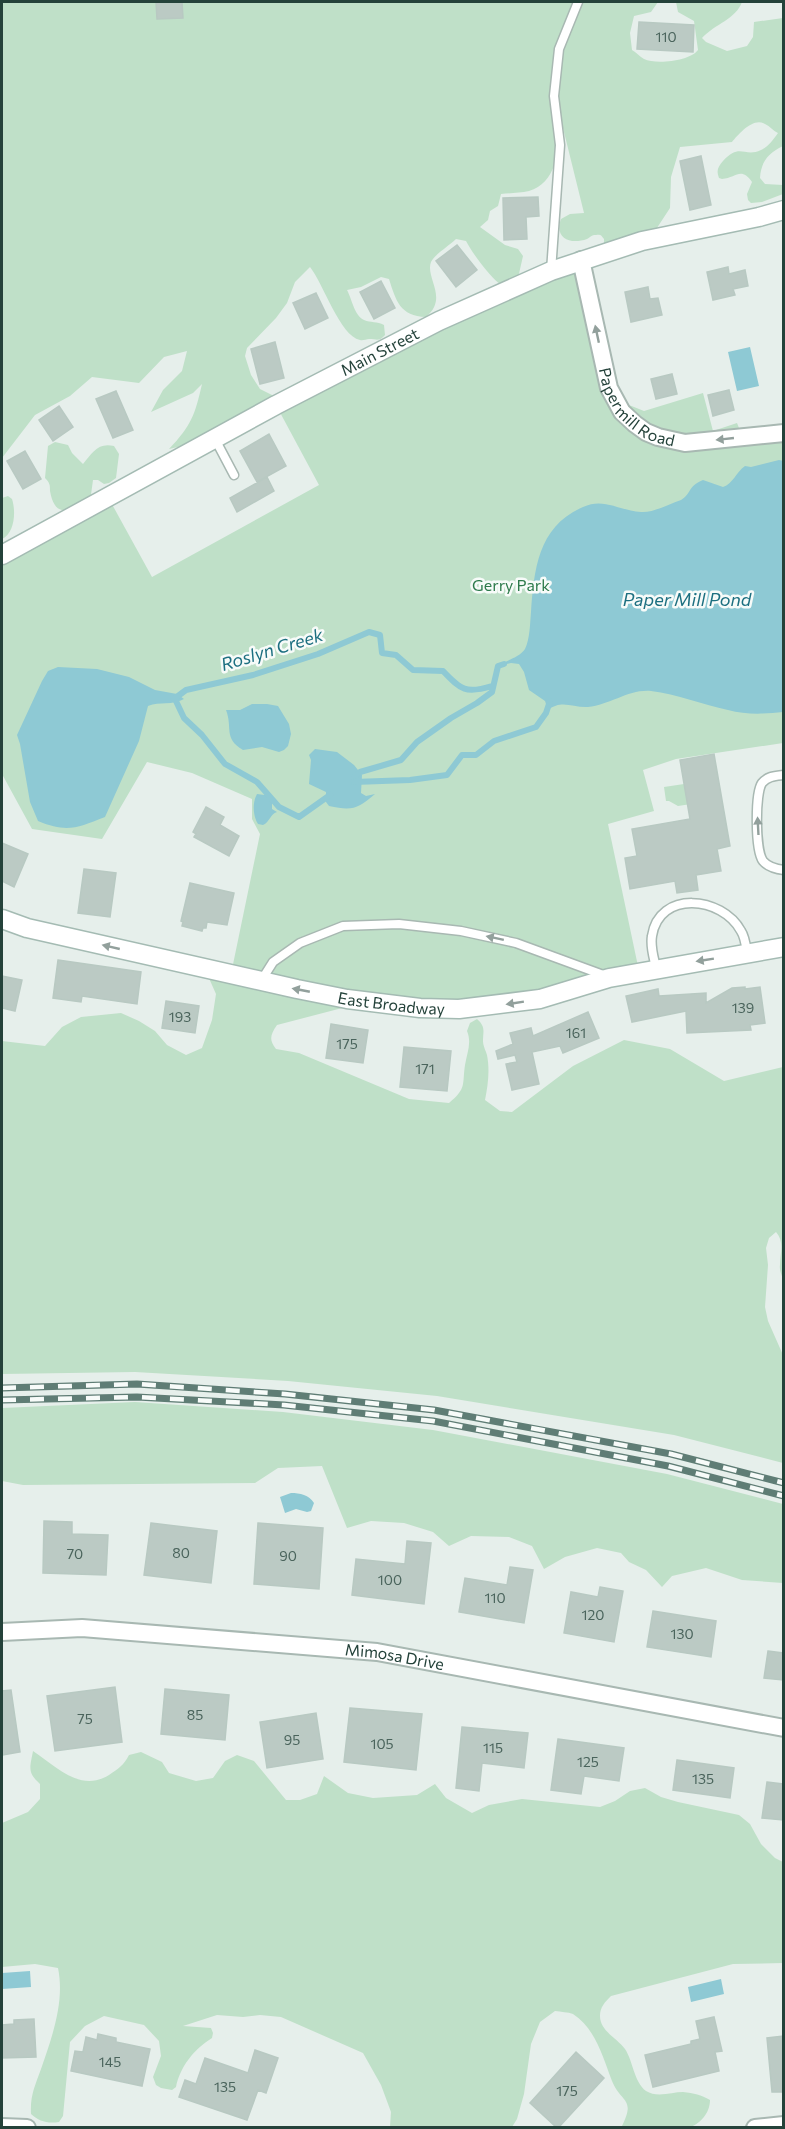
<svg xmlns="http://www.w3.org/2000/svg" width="785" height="2129" font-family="Commissioner,sans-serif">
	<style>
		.green { fill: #bfe0c8 }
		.water { fill: #8ec9d4 }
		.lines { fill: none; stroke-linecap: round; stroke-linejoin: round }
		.stream { stroke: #8ec9d4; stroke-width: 6 }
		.building { fill: #bbcac4; stroke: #b8c9c2; stroke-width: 1.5 }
		.service-casing { stroke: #a8b8b2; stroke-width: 11 }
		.minor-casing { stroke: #a8b8b2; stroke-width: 20 }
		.secondary-casing { stroke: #a4bbb3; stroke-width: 21 }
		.service { stroke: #fff; stroke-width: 8 }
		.minor { stroke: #fff; stroke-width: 16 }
		.secondary { stroke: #fff; stroke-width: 18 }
		.rail-casing { stroke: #5f7d75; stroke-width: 7 }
		.rail { stroke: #f7fbf9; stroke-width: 4.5; stroke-dasharray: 14; stroke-linecap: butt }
		.oneway { fill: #92a09c }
		.labels { text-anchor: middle; stroke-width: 5; stroke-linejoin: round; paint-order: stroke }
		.number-label { font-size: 14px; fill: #4a645c }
		.street-label { font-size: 16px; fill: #24423a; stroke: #f7fbf9 }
		.park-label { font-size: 16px; fill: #2d7a4b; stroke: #f7fbf9 }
		.water-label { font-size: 18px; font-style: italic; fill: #1c6f80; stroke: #f7fbf9 }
	</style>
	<rect width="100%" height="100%" fill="#e6efeb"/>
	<path class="green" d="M2 2H658L651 12 634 16 630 33 632 50C636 52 640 57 644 59 656 65 690 61 698 50L694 21 678 12 676 2H742C736 19 715 24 702 38L706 42 727 51 747 46 753 37 754 22 783 18V146C768 153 761 162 760 178L765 184 783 185V194L762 202 751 203 748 200 747 194 752 182C741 166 736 178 722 179L719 178C716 170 718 167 723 161 740 142 744 158 761 150 769 146 773 140 778 133 773 131 770 126 765 124 753 117 739 134 732 142L680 147 671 177 670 208 653 234 604 244V239C601 235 601 234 596 235 591 235 591 237 587 239 570 245 554 238 561 219L570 214 584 213 563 128C558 152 556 183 529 191 520 193 510 193 501 194L498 206 490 211 488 220 480 227 505 245 518 249 523 256 518 278 503 286C491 279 473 254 466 241L456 239C449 246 435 254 431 262 425 278 449 298 426 317 400 316 396 301 389 279L381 277 361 287 347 290C352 299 354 315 364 320 371 323 377 321 384 325L385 335C379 342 377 339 369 339 366 339 363 341 360 340 340 336 323 283 310 267L295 282 287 303 276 318 247 348 245 356 251 375 260 389 280 399 581 260 609 387 629 405 644 411 703 393 713 431 737 423 739 428 783 424V743L676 759 643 770 654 811 608 824 639 971 540 999 346 1007 277 1025C270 1035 269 1040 276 1049L299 1053 409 1099 449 1103C467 1088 462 1085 465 1065 467 1053 472 1043 467 1031L470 1023 477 1019C486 1027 483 1031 483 1041 483 1046 486 1051 487 1055 490 1070 488 1085 485 1100L500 1111 512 1112 573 1066 624 1040 670 1049 724 1081 783 1067V1280C782 1275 779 1270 780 1265 780 1252 785 1243 776 1232L769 1238 766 1248 768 1265 765 1307 768 1321 783 1355V1463L674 1435 437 1396 288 1381 135 1372 2 1374V1041L45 1046 62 1027 81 1017 121 1013 139 1021 155 1031 167 1045 186 1055 202 1048 212 1020 216 994 208 976 231 974 260 834 252 819V799L192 773 147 762 102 839 32 829 2 774V555L108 497 152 577 319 485 276 405 214 439 169 449C191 426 195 415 202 384L193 393 151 412 163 390 182 371 187 351 164 357 139 383 92 377 70 396 35 415 2 458Z
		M55 442 68 445 72 453 83 464C92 453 98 442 114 446L119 454 116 478 109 483 104 484 98 480H93L90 502C71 510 55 520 50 491 50 485 50 483 45 478L48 446Z
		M8 496 12 499C16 511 15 533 2 539V498Z
		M684 784 691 804 678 806 669 801H666L664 787Z
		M135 1402 283 1412 433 1430 667 1474 783 1504V1583L742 1580 706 1568 672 1576 662 1587 646 1570 629 1562 621 1553 597 1548 565 1557 544 1569 532 1546 509 1537 471 1536 449 1546 433 1532 404 1523 371 1521 347 1528 322 1466 278 1468 255 1483 23 1485 2 1481V1408Z
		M33 1751C56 1766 80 1793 109 1775 118 1769 124 1765 129 1755L141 1752 162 1762 169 1773 196 1781 213 1778 225 1761 237 1755 254 1761 286 1800H300L317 1794 324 1776 348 1793 373 1798 417 1795 435 1784 446 1798 472 1813 489 1805 522 1799 600 1807 615 1801 630 1791 645 1788 661 1797 678 1802 739 1815 750 1824 761 1844 775 1858 783 1862V1963L733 1964 611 1996C605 2002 600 2007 600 2016 600 2031 617 2038 625 2049 633 2061 634 2082 646 2091 657 2098 672 2092 683 2092 694 2093 701 2095 710 2100 710 2113 700 2125 687 2128 670 2129 637 2128 618 2127L622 2126C636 2098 621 2103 612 2081 603 2058 596 2029 573 2014 568 2012 561 2012 555 2011L540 2022 531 2044 524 2094 517 2119 512 2127H390L391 2112 381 2085 363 2053 281 2017 260 2015 243 2017 217 2015 183 2026 211 2028 213 2033 212 2038C194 2049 180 2067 176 2087L172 2090 161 2088 156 2085 153 2077 161 2056 159 2041 144 2025 104 2016 85 2026 70 2042 63 2116 59 2122C47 2124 39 2121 31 2114 30 2095 35 2086 41 2069 52 2037 65 2002 58 1968L35 1964 2 1967V1823L28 1812 40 1799V1784C27 1772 30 1768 33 1751Z"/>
	<path class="water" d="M750 347 759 386 737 391 728 352Z
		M779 460 784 461 783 712C765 714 746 715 728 710 703 705 677 694 651 691 629 689 610 705 588 707 573 708 562 699 548 710L545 701 529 690 524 672 519 664 511 663 498 666C506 660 519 658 525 649 530 639 530 623 531 612 534 570 538 526 583 507 604 497 620 511 641 512 653 513 669 504 681 500 692 493 687 487 703 480L723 487C733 484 736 472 745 466L751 467Z
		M58 667 97 669 129 677 155 690 177 694 184 699C172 706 160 701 148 706L139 741 105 817C77 828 67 833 38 821L30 802 20 744 17 735 42 681 48 671Z
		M252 704H267L278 706 289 724 291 734 288 746 284 750 279 752 262 747 243 750C223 738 233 728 226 710H240Z
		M315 749 337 752 354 765 362 775 361 793 366 796 375 794C358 809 352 811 329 806L326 802V792L309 784 311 760 309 755Z
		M257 794 272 796V809L277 812C270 814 270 822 263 825L258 824C253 816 252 803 257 794Z
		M291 1493C300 1493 309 1495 314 1503L311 1511 307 1512 296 1509 285 1513 280 1497Z
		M30 1971 31 1987 2 1989V1973Z
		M721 1979 724 1994 691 2002 688 1987Z"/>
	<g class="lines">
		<path class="stream" d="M174 699 186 690 253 675 318 654 369 632 380 635 382 653 396 655 413 670 443 671C461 690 466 694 492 686
			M175 699 184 718 202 735 225 764 257 782 279 807 299 817 330 795
			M355 776 360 772 401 760 417 742 451 718 477 703 492 692 498 666 504 664
			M354 782 410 780 447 775 462 755H476L494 741 536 727 546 713 550 701"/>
	</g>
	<path class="building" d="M156 2H182L183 18 157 19Z
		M639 22 694 25 693 52 637 49Z
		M701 156 711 205 690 210 680 161Z
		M538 197 539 216 526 217 527 239 504 240 503 198Z
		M457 245 477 270 456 287 436 261Z
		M728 267 729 274 745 270 748 286 733 289 735 295 713 300 707 272Z
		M381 281 395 308 374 319 360 292Z
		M648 287 650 299 658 298 662 315 631 322 625 292Z
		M316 293 328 318 305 329 293 303Z
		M275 342 284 378 260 384 251 349Z
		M672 374 677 394 656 399 651 379Z
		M729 390 734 410 713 416 708 395Z
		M116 391 133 430 113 438 96 399Z
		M59 406 73 427 53 441 39 420Z
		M269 434 286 466 257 482 240 451Z
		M25 451 41 479 23 489 7 461Z
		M267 477 274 491 237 512 230 498Z
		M714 754 730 846 717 849 721 871 696 875 698 890 677 893 675 881 630 889 625 858 637 856 632 829 690 819 680 760Z
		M206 807 224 817 220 825 239 836 229 856 194 837 196 834 193 832Z
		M2 843 28 854 14 887 2 881Z
		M84 869 116 873 110 917 78 913Z
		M190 883 234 893 227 925 207 922 206 928H203L202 931 182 926 183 922 181 921Z
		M58 960 141 972 137 1004 82 996 81 1002 53 998Z
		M2 976 22 980 15 1011 2 1008Z
		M745 987V989L760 987 765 1023 750 1025 751 1030 687 1033 686 1011 632 1022 626 996 658 989 659 996 706 993V1003L732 988Z
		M166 1001 199 1006 195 1033 162 1028Z
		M588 1012 599 1038 563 1053 560 1046 532 1052 539 1084 512 1090 506 1064 517 1062 515 1055 498 1059 496 1051 513 1044 510 1033 531 1028 533 1036Z
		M331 1024 368 1030 363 1063 326 1058Z
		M404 1047 451 1051 447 1091 400 1087Z
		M44 1521 72 1522V1534L108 1535 106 1575 43 1573Z
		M151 1523 217 1531 211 1583 144 1575Z
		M258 1523 323 1528 319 1589 254 1584Z
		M407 1541 431 1543 424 1604 352 1595 356 1559 405 1564Z
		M510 1567 533 1570 524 1623 459 1612 465 1578 507 1585Z
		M600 1587 623 1591 614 1642 564 1633 571 1592 598 1597Z
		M653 1611 716 1621 711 1657 647 1647Z
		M768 1651 783 1653V1680L764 1678Z
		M115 1687 122 1742 55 1751 47 1696Z
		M165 1689 229 1695 225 1740 161 1734Z
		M11 1690 20 1752 2 1755V1691Z
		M350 1708 422 1714 416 1770 344 1762Z
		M316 1713 323 1759 267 1768 260 1722Z
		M462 1727 528 1733 524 1768 482 1763 479 1791 456 1788Z
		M558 1739 624 1748 619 1781 584 1776 581 1794 551 1790Z
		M677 1760 734 1768 730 1798 673 1790Z
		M767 1782 783 1784V1820L762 1818Z
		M714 2017 722 2051 715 2052 719 2071 653 2087 645 2055 691 2044V2041L700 2039 696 2021Z
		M34 2019 36 2057 2 2058V2025L14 2024V2020Z
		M98 2034 116 2038V2042L150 2049 142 2086 71 2071 75 2051 83 2052 86 2037 97 2040Z
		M783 2036V2092H772L767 2038Z
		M255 2050 278 2058 266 2093 258 2090 247 2120 179 2097 185 2080 196 2084 205 2058 248 2073Z
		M576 2052 604 2078 559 2127H556L530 2103Z"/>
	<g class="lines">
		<defs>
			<path id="service" d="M551 271 560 145 554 96 559 49 578 2
				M215 439 234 475
				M784 775C775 776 768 776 762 783 755 793 755 850 763 861 768 867 776 869 784 870
				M656 968C654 958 650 947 652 936 659 890 722 896 741 931 745 937 746 946 747 953
				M261 981 273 962 300 943 343 926 399 924 461 931 516 943 606 976"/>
			<g id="minor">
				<path id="s1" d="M581 260 609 388 622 412 635 424 646 432 658 437 685 443 784 433"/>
				<path id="s2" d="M2 1632 82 1628 377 1652 784 1728"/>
				<path d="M2 2127 27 2128"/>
				<path d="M755 2128 784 2125"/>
			</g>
			<g id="secondary">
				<path id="s3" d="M2 555 276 405 439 321 551 271 642 241 759 217 784 210"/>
				<path id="s4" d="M2 919 27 928 297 989 347 999 420 1008 459 1009 540 999 609 978 784 947"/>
			</g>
		</defs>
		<use href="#service" class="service-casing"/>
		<use href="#minor" class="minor-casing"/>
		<use href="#secondary" class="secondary-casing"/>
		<use href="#service" class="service"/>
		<use href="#minor" class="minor"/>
		<use href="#secondary" class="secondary"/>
		<defs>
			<path id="rail" d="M2 1388 137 1384 285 1394 434 1410 671 1454 784 1483
				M2 1400 137 1397 284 1405 433 1421 668 1466 784 1496"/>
		</defs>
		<use href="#rail" class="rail-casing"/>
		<use href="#rail" class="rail"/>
	</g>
	<defs><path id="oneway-solid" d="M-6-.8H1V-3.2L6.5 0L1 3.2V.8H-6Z" transform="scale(1.5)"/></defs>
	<g class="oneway">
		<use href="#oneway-solid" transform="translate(597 334) rotate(-102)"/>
		<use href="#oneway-solid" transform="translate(725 439) rotate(174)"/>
		<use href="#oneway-solid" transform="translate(758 826) rotate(-93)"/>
		<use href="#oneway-solid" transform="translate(495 938) rotate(-168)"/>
		<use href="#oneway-solid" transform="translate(111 947) rotate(-167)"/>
		<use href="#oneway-solid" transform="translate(705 960) rotate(171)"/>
		<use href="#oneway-solid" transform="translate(301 990) rotate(-169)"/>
		<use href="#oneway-solid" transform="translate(515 1003) rotate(171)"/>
	</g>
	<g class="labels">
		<g class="number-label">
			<text x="666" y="42">110</text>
			<text x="743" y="1013">139</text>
			<text x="180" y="1022">193</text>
			<text x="576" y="1038">161</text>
			<text x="347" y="1049">175</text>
			<text x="425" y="1074">171</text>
			<text x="181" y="1558">80</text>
			<text x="75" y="1559">70</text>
			<text x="288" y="1561">90</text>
			<text x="390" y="1585">100</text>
			<text x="495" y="1603">110</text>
			<text x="593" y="1620">120</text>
			<text x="682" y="1639">130</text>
			<text x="195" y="1720">85</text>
			<text x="85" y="1724">75</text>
			<text x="292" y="1745">95</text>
			<text x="382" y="1749">105</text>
			<text x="493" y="1753">115</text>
			<text x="588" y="1767">125</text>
			<text x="703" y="1784">135</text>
			<text x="110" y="2067">145</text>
			<text x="225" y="2092">135</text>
			<text x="567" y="2096">175</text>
		</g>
		<g class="street-label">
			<text dy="6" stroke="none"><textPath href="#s3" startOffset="429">Main Street</textPath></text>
			<text dy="6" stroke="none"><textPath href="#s1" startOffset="165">Papermill Road</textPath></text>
			<text dy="6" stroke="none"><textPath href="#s4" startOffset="399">East Broadway</textPath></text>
			<text dy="6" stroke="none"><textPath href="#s2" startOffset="394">Mimosa Drive</textPath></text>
		</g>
		<g class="park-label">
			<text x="511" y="591">Gerry Park</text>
		</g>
		<g class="water-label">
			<text x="687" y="606">Paper Mill Pond</text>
			<text transform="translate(272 650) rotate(-17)" y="6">Roslyn Creek</text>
		</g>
	</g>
	<rect width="785" height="2129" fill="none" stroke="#24423a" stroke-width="6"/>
</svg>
